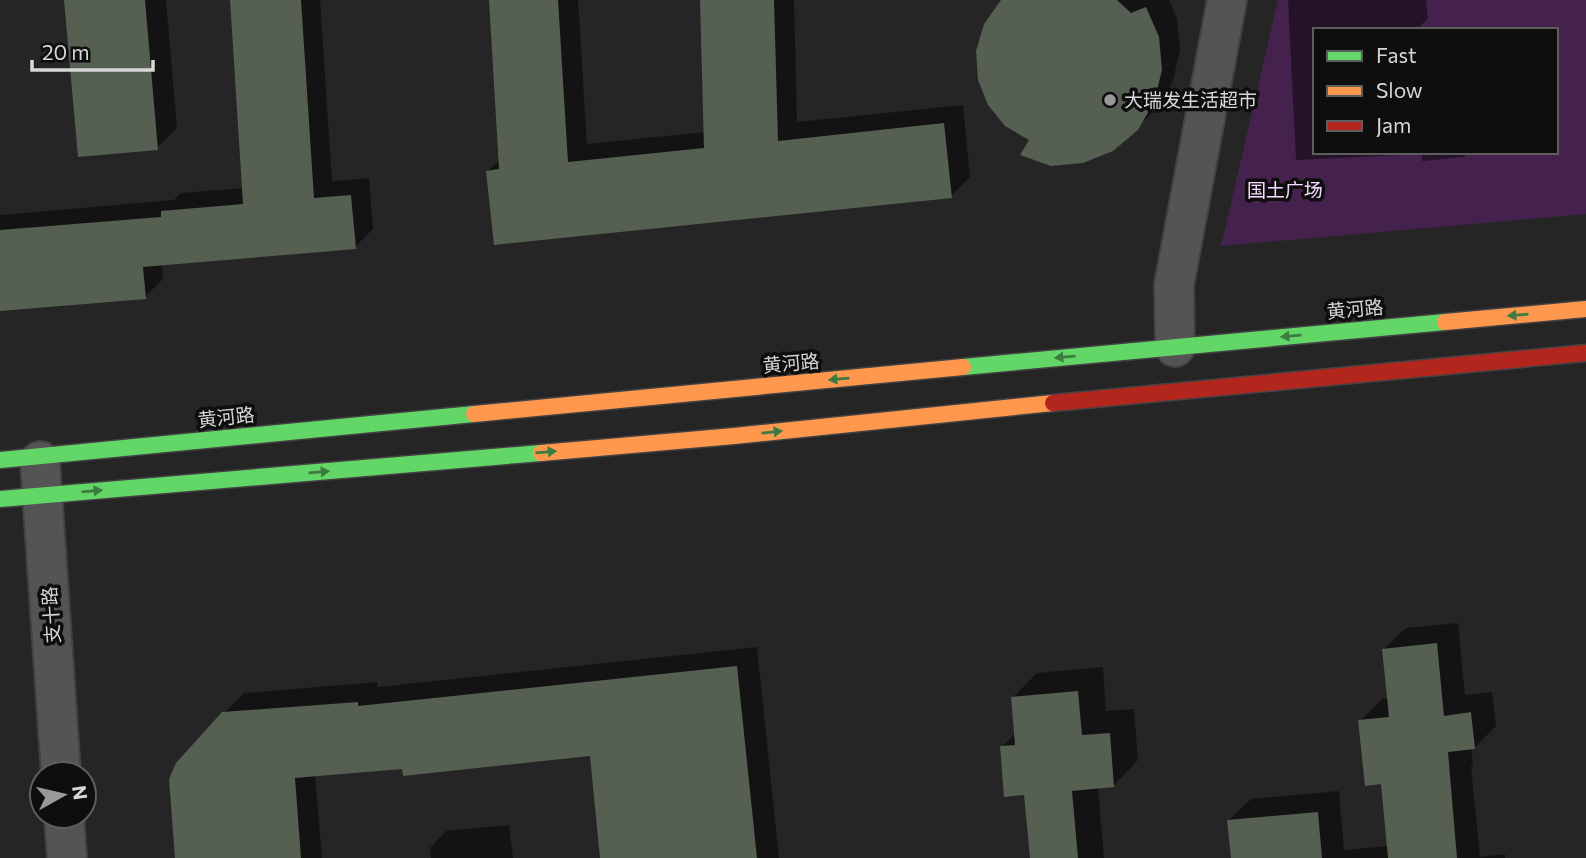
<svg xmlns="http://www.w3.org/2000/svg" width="1586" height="858" font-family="Commissioner,'Noto Sans SC',sans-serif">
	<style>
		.green { fill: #45224e; fill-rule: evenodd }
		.shadow { fill: #0007 }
		.building { fill: #555f52 }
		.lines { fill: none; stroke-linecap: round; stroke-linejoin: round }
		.street-casing { stroke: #434243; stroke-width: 42 }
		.fast-casing { stroke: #434243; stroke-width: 19 }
		.slow-casing { stroke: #434243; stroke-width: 19 }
		.jam-casing { stroke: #434243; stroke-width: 19 }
		.street { stroke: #545454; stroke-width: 38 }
		.fast { stroke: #63d668; stroke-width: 16 }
		.slow { stroke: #ff974d; stroke-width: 16 }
		.jam { stroke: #b3261e; stroke-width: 16 }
		.oneway { fill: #3d7c40 }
		.poi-dot { fill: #999; stroke: #0f0e0f; stroke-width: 2.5 }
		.labels { text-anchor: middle; stroke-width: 7; stroke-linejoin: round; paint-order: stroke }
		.poi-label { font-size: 19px; fill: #d8d7d8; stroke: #0f0e0f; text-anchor: start }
		.park-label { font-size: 19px; fill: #f6d9fe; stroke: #0f0e0f }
		.street-label { font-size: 19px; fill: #d8d7d8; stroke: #0f0e0f }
	</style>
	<rect width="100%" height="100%" fill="#252525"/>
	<path class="green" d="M1278 0H1586V214L1221 246ZM1315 30H1556V152H1315Z"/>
	<path class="shadow" d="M66 0H166L177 128 157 148Z
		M232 0H320L332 181 369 178 373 229 355 247 162 263 163 279 145 297 0 309V215L174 200 181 193 244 188Z
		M490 0H578L587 144 705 132 702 0H794L797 122 963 105 970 177 951 196 488 171 500 159Z
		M1003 0H1169L1177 18 1180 50 1173 81 1156 109 1137 128 1031 139Z
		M1288 0H1426L1428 18 1417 30H1315V152H1468L1464 157 1422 161V154L1296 160Z
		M1458 623 1465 695 1492 692 1496 726 1474 748H1471L1473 765 1471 766 1480 857 1505 854V858H1233L1229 820 1251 799 1339 791 1344 850 1389 846 1382 782 1360 721 1382 699 1389 698 1384 649 1406 628Z
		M757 647 779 858H601L591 754 315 774 322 858H177L224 713 244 693 377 682 378 687Z
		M1103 667 1106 711 1134 709 1138 760 1114 785 1098 787 1104 858H1031L1026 793 1002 747 1015 733 1012 698 1037 673Z
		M509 825 513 858H431L430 848 446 831Z"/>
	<path class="building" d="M64 0H145L158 150 78 157Z
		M230 0H301L314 198 351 195 356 249 143 267 146 299 0 311V230L161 217V211L243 204Z
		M489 0H558L568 162 704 148 700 0H774L778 141 944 123 952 198 494 245 486 171 499 169Z
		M1001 0H1117L1131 13 1146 7 1159 37 1162 70 1154 102 1138 130 1113 151 1083 163 1051 166 1020 155 1029 140 1005 126 988 105 978 80 976 51 984 24Z
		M1437 643 1444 716 1471 712 1475 749 1448 752 1457 858H1388L1381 784 1365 786 1358 720 1389 717 1382 649Z
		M737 666 757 858H600L590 756 403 776 402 769 295 778 301 858H175L169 779 176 763 222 712 358 702V706Z
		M1078 691 1082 735 1110 733 1114 787 1072 791 1078 858H1030L1024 795 1004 797 1000 746 1015 745 1011 697Z
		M1318 812 1322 858H1231L1227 820Z"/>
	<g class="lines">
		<defs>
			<path id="street" d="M1175 347 1174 285 1227 0
				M40 461 61 774
				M64 816 67 858"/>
			<path id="fast" d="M963 367 1445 322
				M0 460 474 414
				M0 499 541 453"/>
			<path id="slow" d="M1445 322 1586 309
				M474 414 963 367
				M541 453 734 436 1053 403"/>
			<path id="jam" d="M1053 403 1586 353"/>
		</defs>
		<use href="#street" class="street-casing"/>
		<use href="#fast" class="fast-casing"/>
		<use href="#slow" class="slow-casing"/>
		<use href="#jam" class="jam-casing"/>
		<use href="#street" class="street"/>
		<use href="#fast" class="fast"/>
		<use href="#slow" class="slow"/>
		<use href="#jam" class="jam"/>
	</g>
	<defs><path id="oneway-solid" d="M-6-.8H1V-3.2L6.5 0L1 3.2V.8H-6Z" transform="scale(1.75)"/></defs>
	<g class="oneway">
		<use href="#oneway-solid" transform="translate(1518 315) rotate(175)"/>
		<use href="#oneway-solid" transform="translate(1291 336) rotate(175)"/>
		<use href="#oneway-solid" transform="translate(1065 357) rotate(175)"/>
		<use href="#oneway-solid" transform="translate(839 379) rotate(175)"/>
		<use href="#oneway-solid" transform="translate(772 432) rotate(-6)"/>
		<use href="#oneway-solid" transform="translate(546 452) rotate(-5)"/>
		<use href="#oneway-solid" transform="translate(319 472) rotate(-5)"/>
		<use href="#oneway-solid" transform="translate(92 491) rotate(-5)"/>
	</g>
	<circle class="poi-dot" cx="1110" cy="100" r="7"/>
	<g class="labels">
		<g class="poi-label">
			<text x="1124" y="107">大瑞发生活超市</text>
		</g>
		<g class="park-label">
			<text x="1285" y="197">国土广场</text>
		</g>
		<g class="street-label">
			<text transform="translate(1355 309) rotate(-5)" y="7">黄河路</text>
			<text transform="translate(791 363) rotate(-5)" y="7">黄河路</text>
			<text transform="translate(226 417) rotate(-6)" y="7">黄河路</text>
			<text transform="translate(51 615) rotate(-94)" y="7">支十路</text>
		</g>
	</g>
	<rect x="1313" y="28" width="245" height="126" fill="#0f0e0f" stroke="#5f5e5f" stroke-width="2"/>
	<rect x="1327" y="51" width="35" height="10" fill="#63d668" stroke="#5f5e5f" stroke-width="2"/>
	<text x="1376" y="63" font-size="21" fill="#d8d7d8">Fast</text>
	<rect x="1327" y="86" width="35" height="10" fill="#ff974d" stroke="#5f5e5f" stroke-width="2"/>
	<text x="1376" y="98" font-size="21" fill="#d8d7d8">Slow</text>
	<rect x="1327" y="121" width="35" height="10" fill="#b3261e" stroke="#5f5e5f" stroke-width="2"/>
	<text x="1376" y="133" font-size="21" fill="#d8d7d8">Jam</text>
	<g transform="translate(63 795) rotate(82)"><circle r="33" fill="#0f0e0f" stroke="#5f5e5f" stroke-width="2"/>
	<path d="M0-5L12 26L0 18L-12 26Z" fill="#999999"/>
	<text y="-10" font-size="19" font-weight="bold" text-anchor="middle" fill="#d8d7d8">N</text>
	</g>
	<path d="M32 60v10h121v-10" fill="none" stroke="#d8d7d8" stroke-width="3.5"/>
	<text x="42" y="60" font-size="21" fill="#d8d7d8" stroke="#0f0e0f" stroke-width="5" paint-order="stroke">20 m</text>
</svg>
